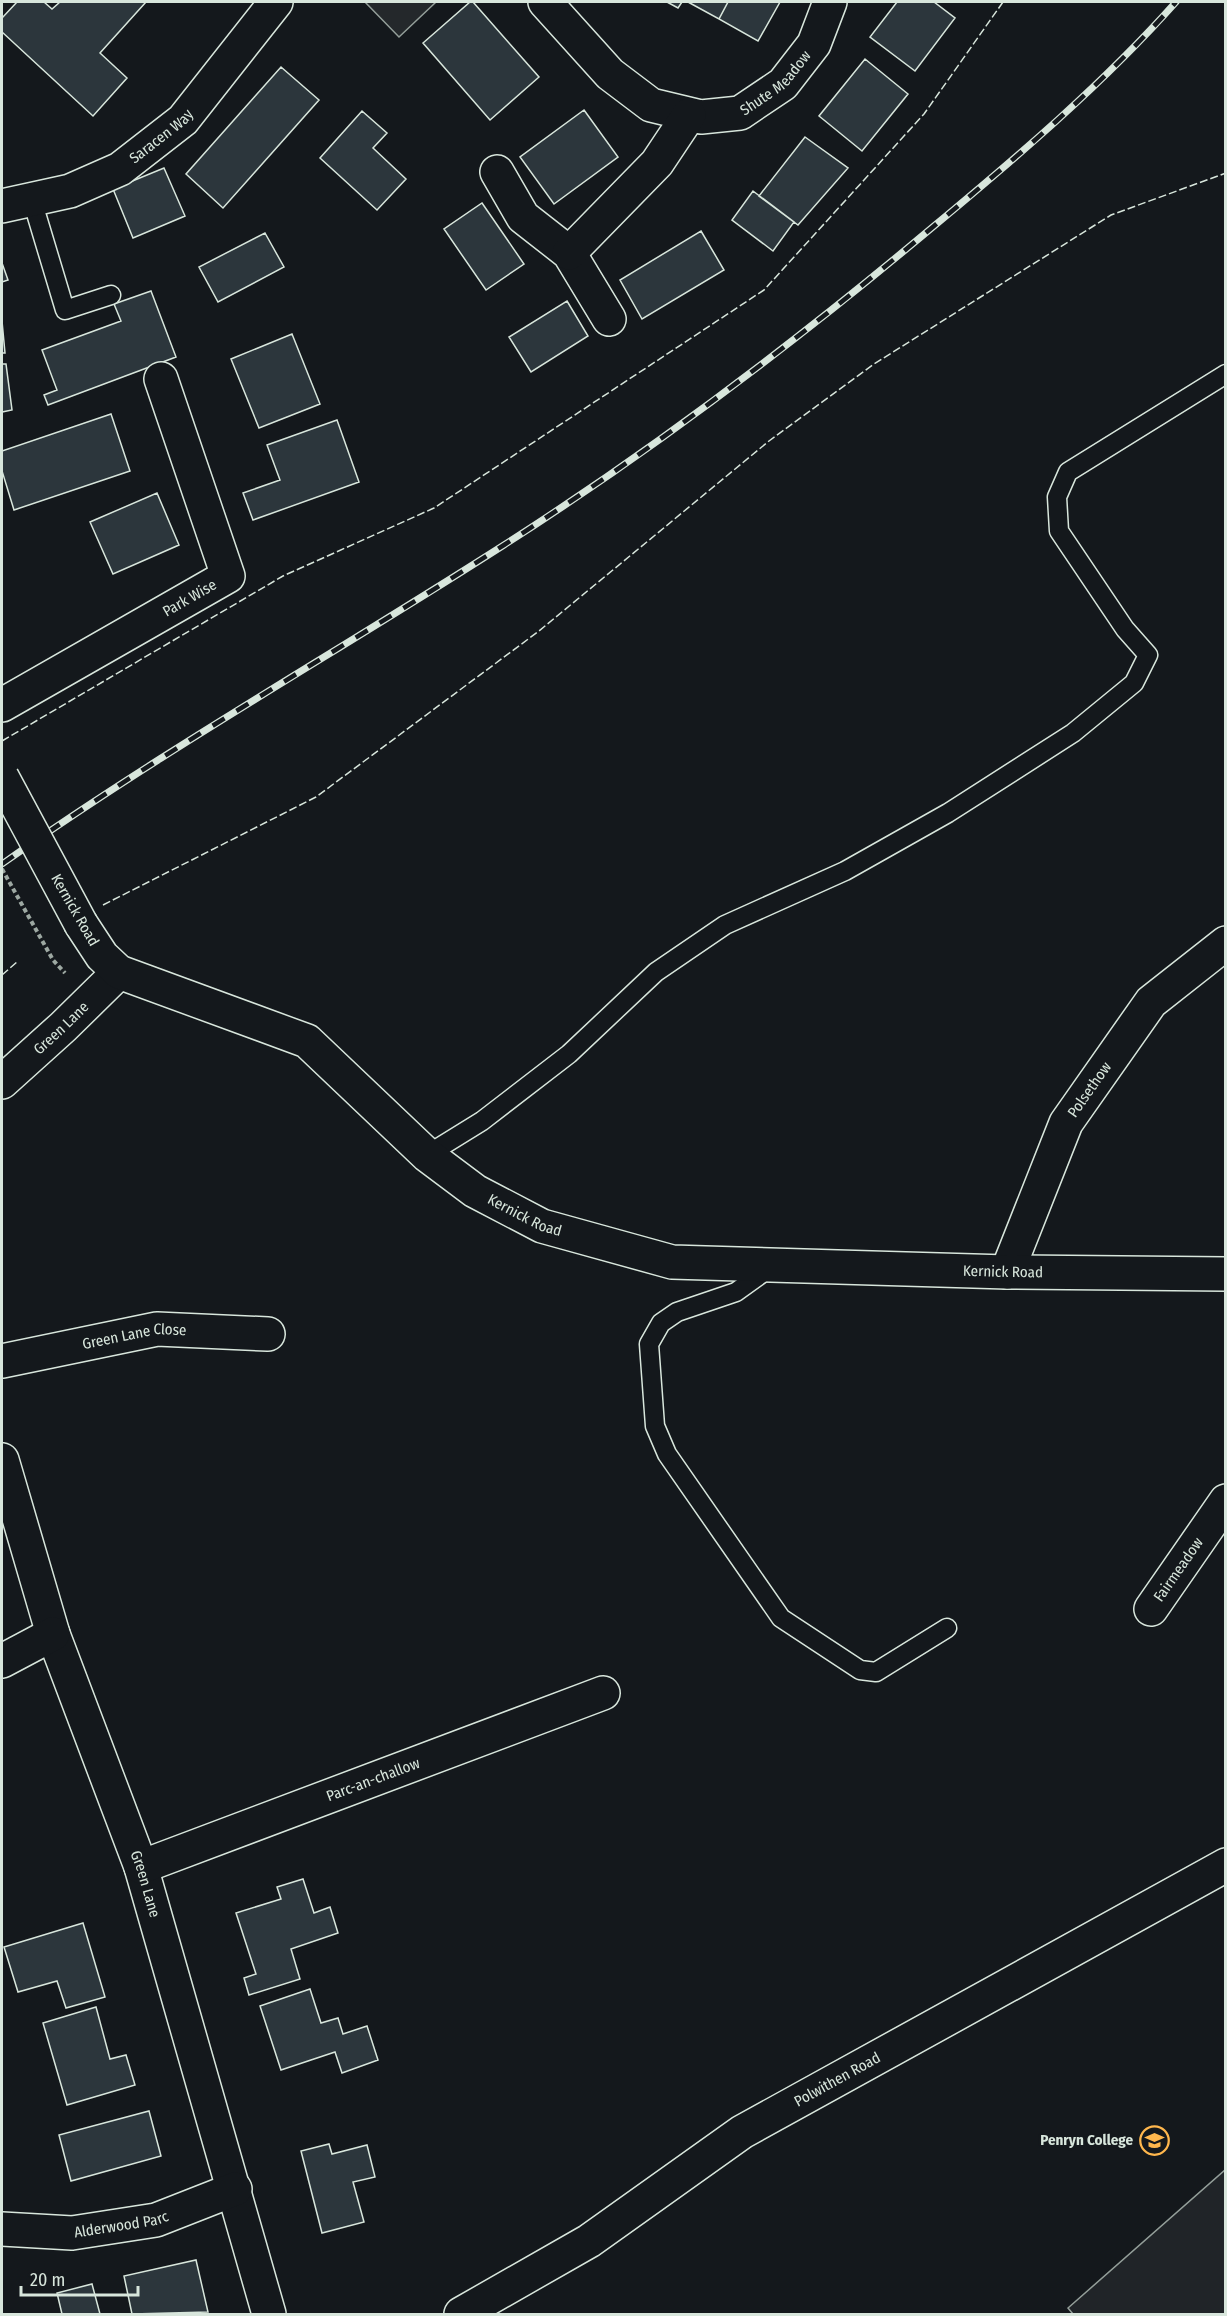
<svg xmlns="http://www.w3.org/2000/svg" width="1227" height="2316" font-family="'Fira Sans Condensed',sans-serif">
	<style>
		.green { fill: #202428; stroke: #939e99; stroke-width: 1.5 }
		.parking { fill: #24282b; stroke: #939e99; stroke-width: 1.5 }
		.building { fill: #2c363c; stroke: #d8e6dc; stroke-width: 1.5 }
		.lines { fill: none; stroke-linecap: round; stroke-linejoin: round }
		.service-casing { stroke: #d8e6dc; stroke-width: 21 }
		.minor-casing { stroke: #d8e6dc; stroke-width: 36 }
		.tertiary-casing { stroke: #d8e6dc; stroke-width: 36 }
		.path { stroke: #9da8a2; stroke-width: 4; stroke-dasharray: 4.5 3; stroke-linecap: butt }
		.service { stroke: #14181c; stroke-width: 18 }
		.minor { stroke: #14181c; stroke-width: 33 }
		.tertiary { stroke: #14181c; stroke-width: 33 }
		.rail-casing { stroke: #d8e6dc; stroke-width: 7 }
		.rail { stroke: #14181c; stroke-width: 4.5; stroke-dasharray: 14; stroke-linecap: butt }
		.tertiary-bridge-casing { stroke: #d8e6dc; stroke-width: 36; stroke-linecap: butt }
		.tertiary-bridge { stroke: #14181c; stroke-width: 33 }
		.fence { stroke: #d8e6dc; stroke-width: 1.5; stroke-dasharray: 8 3; stroke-linecap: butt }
		.labels { text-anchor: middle; stroke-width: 4.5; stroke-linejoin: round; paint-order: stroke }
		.street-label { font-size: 15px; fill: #d8e6dc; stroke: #14181c }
		.poi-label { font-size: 15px; font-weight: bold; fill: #d8e6dc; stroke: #14181c; text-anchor: end }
	</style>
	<rect width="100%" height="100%" fill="#14181c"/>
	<path class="green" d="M1225 2170V2314H1073L1068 2308Z"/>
	<path class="parking" d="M365 2H436L399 37Z"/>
	<path class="building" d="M17 2H44L52 9 60 2H146L100 53 127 78 93 116 2 32V18Z
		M470 2H473L539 77 490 120 423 43Z
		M667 2H682L678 8Z
		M688 2H728L719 19Z
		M728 2H780L758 41 719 19Z
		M897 2H934L955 18 915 71 870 37Z
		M865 59 908 94 862 151 819 116Z
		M281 67 319 100 223 208 186 174Z
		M584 110 618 157 554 204 520 157Z
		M362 111 387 133 373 148 406 179 377 210 320 158Z
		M805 137 848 168 798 225 759 196Z
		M164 168 185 216 133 238 113 189Z
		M753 191 794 222 773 251 732 220Z
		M482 203 524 264 486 290 444 229Z
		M701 231 724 270 642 319 620 280Z
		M265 233 284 267 218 302 199 267Z
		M2 263 8 280 2 282Z
		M151 291 176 357 48 405 44 395 57 390 42 350 121 321 114 304Z
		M567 301 588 336 531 372 509 337Z
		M2 321 5 353H2Z
		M292 334 320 404 259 428 231 359Z
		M2 364H6L12 410 2 412Z
		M111 414 130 471 14 510 2 471V451Z
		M337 420 359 482 253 520 243 493 280 480 267 445Z
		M157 493 179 545 113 574 90 522Z
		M303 1879 314 1913 330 1907 338 1933 291 1949 300 1979 249 1995 244 1978 256 1974 236 1913 281 1899 277 1887Z
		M83 1923 105 1997 66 2008 57 1981 18 1992 4 1947Z
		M310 1989 321 2023 338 2018 343 2034 367 2026 378 2060 342 2073 335 2052 281 2070 260 2006Z
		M96 2007 110 2059 126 2055 135 2085 67 2105 43 2023Z
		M149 2111 161 2156 71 2181 59 2135Z
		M329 2144 332 2154 367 2145 375 2177 353 2182 364 2222 322 2233 301 2151Z
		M196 2260 208 2312 132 2314 124 2276Z
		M92 2284 100 2314H62L57 2293Z"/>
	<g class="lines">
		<defs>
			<path id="service" d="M32 200 65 310 111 295
				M427 1155 482 1121 569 1054 656 972 725 925 845 871 948 813 1073 733 1134 683 1148 655 1125 629 1059 531 1057 497 1068 472 1226 374
				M772 1266 736 1292 677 1312 661 1323 649 1344 655 1426 667 1454 781 1618 860 1670 876 1672 947 1628"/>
			<g id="minor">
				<path id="s1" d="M545 2 610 74 651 105 701 117 740 113 783 84 814 44 830 2"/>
				<path d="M497 172 523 217 569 253 609 319"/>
				<path id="s2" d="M2 206 70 191 120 169 183 120 276 2"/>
				<path d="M569 253 657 163 689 115"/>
				<path id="s3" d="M2 705 228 576 161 379"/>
				<path id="s4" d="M2 1082 63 1027 119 972"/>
				<path id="s5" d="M1007 1272 1066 1123 1151 1002 1226 943"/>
				<path id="s6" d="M2 1361 157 1329 268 1334"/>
				<path id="s7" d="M2 1460 53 1634 141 1867 269 2314"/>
				<path id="s8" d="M1151 1609 1226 1501"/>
				<path d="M2 1661 53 1634"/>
				<path id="s9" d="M141 1867 603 1693"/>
				<path id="s10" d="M2 2229 72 2233 156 2220 235 2189"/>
				<path id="s11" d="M461 2314 589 2241 742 2132 1226 1865"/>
			</g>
			<g id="tertiary">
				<path id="s12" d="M81 924 102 956 119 972 307 1041 427 1155 475 1191 542 1226 672 1262 1007 1272 1226 1274"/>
			</g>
		</defs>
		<use href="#service" class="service-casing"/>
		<use href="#minor" class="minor-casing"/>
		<use href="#tertiary" class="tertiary-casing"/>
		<path class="path" d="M2 869 53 960 65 973"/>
		<use href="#service" class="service"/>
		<use href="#minor" class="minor"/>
		<use href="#tertiary" class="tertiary"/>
		<defs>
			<path id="rail" d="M2 864C164 750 337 652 504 545 654 449 797 341 934 226 1018 156 1103 84 1176 2"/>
		</defs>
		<use href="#rail" class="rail-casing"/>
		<use href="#rail" class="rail"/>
		<defs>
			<path id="tertiary-bridge" d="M2 777 81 924"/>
		</defs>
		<use href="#tertiary-bridge" class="tertiary-bridge-casing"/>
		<use href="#tertiary-bridge" class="tertiary-bridge"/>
		<path class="fence" d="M2 741 283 576 434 508 764 290 924 114 1003 2
			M103 905 316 797 539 631 769 441 874 364 1111 215 1226 173
			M2 975 17 962"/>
	</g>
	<defs>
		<symbol id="school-ring" viewBox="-11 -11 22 22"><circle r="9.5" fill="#14181c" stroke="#ffb74d" stroke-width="1.5"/><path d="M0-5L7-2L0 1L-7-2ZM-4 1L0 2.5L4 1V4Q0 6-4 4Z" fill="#ffb74d"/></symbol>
	</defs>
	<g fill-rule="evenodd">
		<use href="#school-ring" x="1138" y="2124" width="33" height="33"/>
	</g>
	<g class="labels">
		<g class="street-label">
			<text dy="5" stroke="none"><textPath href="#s1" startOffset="286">Shute Meadow</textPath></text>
			<text dy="5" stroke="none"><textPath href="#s2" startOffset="177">Saracen Way</textPath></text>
			<text dy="5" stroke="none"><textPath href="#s3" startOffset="216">Park Wise</textPath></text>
			<text transform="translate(75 910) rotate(60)" y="5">Kernick Road</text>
			<text dy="5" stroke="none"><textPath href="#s4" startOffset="80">Green Lane</textPath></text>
			<text dy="5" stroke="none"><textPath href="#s5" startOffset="201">Polsethow</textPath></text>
			<text dy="5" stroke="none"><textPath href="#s12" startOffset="543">Kernick Road</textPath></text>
			<text dy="5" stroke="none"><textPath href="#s12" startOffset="1029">Kernick Road</textPath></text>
			<text dy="5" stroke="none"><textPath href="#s6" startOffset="135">Green Lane Close</textPath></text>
			<text dy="5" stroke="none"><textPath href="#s8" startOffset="48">Fairmeadow</textPath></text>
			<text dy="5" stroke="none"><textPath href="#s9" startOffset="248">Parc-an-challow</textPath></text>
			<text dy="5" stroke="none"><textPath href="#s7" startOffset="448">Green Lane</textPath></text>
			<text dy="5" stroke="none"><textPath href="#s11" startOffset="444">Polwithen Road</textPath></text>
			<text dy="5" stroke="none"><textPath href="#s10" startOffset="120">Alderwood Parc</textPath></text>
		</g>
		<g class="poi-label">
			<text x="1133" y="2145">Penryn College</text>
		</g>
	</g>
	<rect width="1227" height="2316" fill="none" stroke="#d8e6dc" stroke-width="6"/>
	<path d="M21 2286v9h117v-9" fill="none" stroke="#d8e6dc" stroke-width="3"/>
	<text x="30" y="2286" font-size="18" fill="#d8e6dc" stroke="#14181c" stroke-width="4.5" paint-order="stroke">20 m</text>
</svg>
